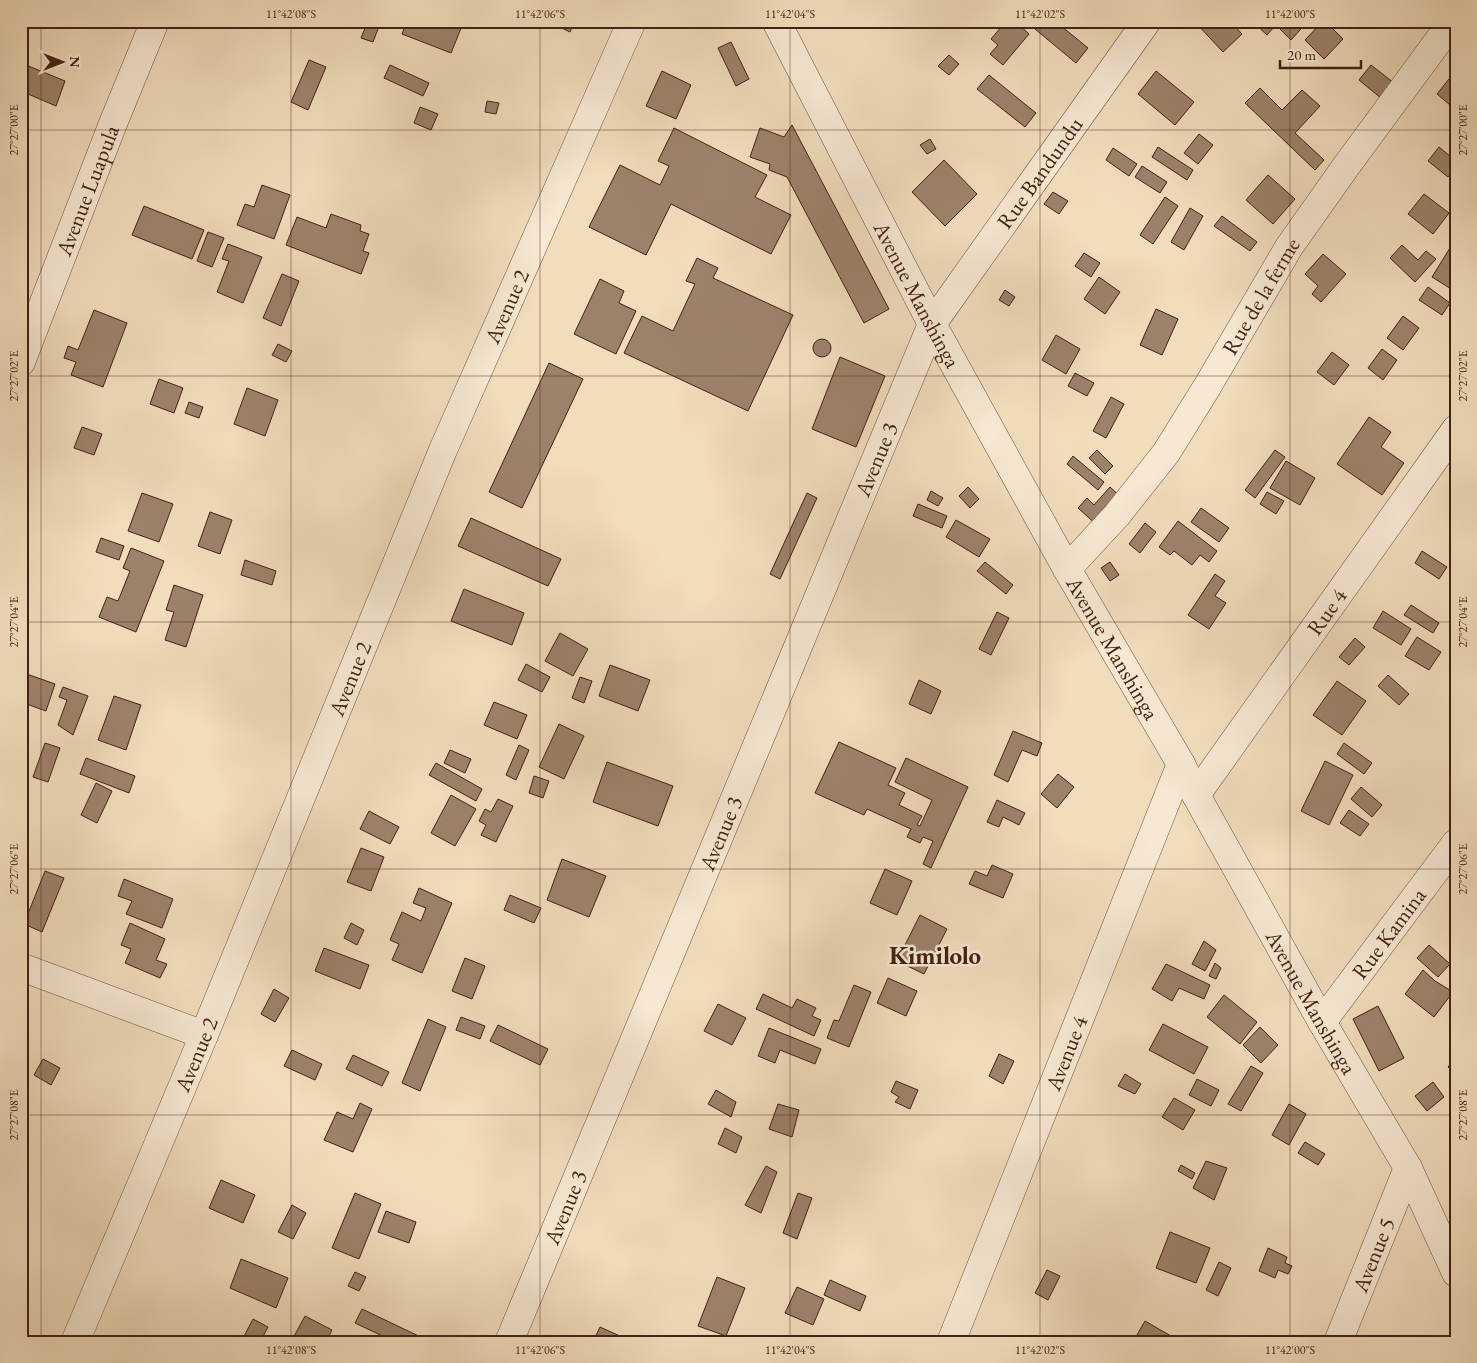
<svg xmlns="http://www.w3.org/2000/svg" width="1477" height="1363" font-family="'EB Garamond',serif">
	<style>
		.building { fill: #9d826b; stroke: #422113 }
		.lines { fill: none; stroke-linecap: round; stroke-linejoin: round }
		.street-casing { stroke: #6e503d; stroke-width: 29 }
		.street { stroke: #f6e8d3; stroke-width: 28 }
		.ticks { fill: none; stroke: #422113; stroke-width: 1; stroke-opacity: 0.45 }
		.labels { text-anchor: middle; stroke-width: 5; stroke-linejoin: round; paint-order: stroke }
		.street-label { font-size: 22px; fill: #422113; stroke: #f6e8d3 }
		.quarter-label { font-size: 25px; font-weight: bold; fill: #422113; stroke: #f6e8d3 }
		.neatline { fill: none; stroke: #422113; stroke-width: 2 }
		.ticks-label { font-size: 12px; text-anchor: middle; fill: #422113 }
	</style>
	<rect width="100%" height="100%" fill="#f1dcbc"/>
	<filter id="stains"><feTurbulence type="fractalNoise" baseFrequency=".004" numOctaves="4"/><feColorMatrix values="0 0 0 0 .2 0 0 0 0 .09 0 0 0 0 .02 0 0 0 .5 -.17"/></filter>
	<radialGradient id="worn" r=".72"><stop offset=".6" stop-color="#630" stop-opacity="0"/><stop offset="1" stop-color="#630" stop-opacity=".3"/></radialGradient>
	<path class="building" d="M368 21H381L373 42 361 38Z
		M407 21H464L451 53 402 34Z
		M547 21H575L570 32Z
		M1015 21 1029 34 1003 65 990 54 998 45 991 39 1003 25 1010 27Z
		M1041 21H1055L1088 48 1076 63 1035 29Z
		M1196 21H1230L1242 34 1223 52 1195 22Z
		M1252 21H1267L1274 27 1267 35Z
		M1272 21H1308L1291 40Z
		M1323 21H1325L1343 39 1324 59 1305 40Z
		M731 42 749 79 736 86 718 48Z
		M949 55 959 64 949 75 938 66Z
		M309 60 326 67 308 110 291 102Z
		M21 63 65 81 56 106 21 91Z
		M390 65 429 83 423 96 384 78Z
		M1371 65 1394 83 1382 99 1359 80Z
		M662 71 691 85 676 119 646 106Z
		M1156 71 1194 102 1175 125 1138 94Z
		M1453 74 1456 76V99L1450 105 1437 94Z
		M989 75 1036 113 1025 127 977 89Z
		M1260 88 1282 110 1302 90 1320 106 1295 133 1324 160 1315 170 1245 103Z
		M487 101 499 103 496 114 485 112Z
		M420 107 438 114 431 130 414 123Z
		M792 125 889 309 864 323 787 177 769 170 770 164 750 157 760 128 784 137Z
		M674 128 767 175 755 197 791 215 771 254 671 204 646 255 589 227 620 165 660 185 669 166 658 161Z
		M1199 134 1213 145 1198 164 1184 153Z
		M930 139 936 149 927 154 920 145Z
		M1158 147 1193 170 1187 180 1152 157Z
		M1439 147 1456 161V167L1448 177 1428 161Z
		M1113 148 1137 164 1129 176 1106 160Z
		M944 160 977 194 945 226 912 192Z
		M1142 166 1167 182 1160 193 1135 177Z
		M1268 175 1295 199 1273 224 1246 200Z
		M262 185 290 195 274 239 237 225 245 204 254 207Z
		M1053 192 1068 201 1059 214 1044 204Z
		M1424 194 1449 213 1433 234 1408 214Z
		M1165 197 1178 206 1153 244 1140 235Z
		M144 206 204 230 192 259 132 235Z
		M1190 208 1203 216 1184 250 1171 242Z
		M331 214 361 225 360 231 369 234 363 251 369 253 361 274 286 245 297 217 326 228Z
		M1222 216 1257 242 1250 251 1214 226Z
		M208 232 224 238 212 267 197 261Z
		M1453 243 1456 245V292L1432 277Z
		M228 244 262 257 243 303 217 292 229 261 222 259Z
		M1402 245 1418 260 1426 251 1436 259 1415 282 1390 258Z
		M1084 253 1100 263 1091 277 1075 266Z
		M1323 254 1346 274 1321 302 1312 294 1318 286 1305 274Z
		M697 258 718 268 713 278 793 315 748 411 624 353 642 316 673 331 695 284 686 281Z
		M282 274 299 281 281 326 263 318Z
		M1099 277 1120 292 1105 314 1084 299Z
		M600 279 624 291 619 303 636 311 616 354 574 334Z
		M1428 287 1450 303 1442 315 1419 300Z
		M1005 290 1015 297 1009 306 999 300Z
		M1156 309 1178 319 1162 355 1140 345Z
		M94 310 127 323 103 387 71 375 76 362 64 358 68 346 78 350Z
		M1403 316 1419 328 1403 350 1387 338Z
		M1056 335 1080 349 1066 374 1042 360Z
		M813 348a9 9 0 1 1 18 0a9 9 0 1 1-18 0Z
		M278 344 292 351 286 362 272 355Z
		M1382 349 1397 360 1383 380 1368 368Z
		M1332 352 1349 365 1334 385 1317 372Z
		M840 357 885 376 856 447 812 429Z
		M549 363 583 379 522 508 489 492Z
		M1075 373 1094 383 1087 396 1068 386Z
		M159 379 183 388 174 413 150 404Z
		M247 388 278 400 265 436 234 424Z
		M1111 397 1124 404 1106 438 1093 431Z
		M189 402 203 407 199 418 185 413Z
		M1369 417 1391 432 1381 447 1404 463 1382 495 1337 464Z
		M82 427 102 434 94 455 74 448Z
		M1097 450 1113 466 1105 474 1089 458Z
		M1275 450 1285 457 1255 498 1245 490Z
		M1073 456 1104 482 1098 490 1067 464Z
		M1286 461 1315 478 1300 505 1270 488Z
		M968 487 979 499 970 508 959 496Z
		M1110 487 1123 499 1098 526 1078 508 1087 498 1094 505Z
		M931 491 943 498 938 506 927 500Z
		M1267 492 1284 501 1276 514 1260 504Z
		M142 493 173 504 159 542 128 531Z
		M807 493 817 498 780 579 770 574Z
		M918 504 947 516 942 528 913 516Z
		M1201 508 1229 528 1219 542 1191 522Z
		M210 512 232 520 220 554 198 546Z
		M471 518 561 559 548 586 458 546Z
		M956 520 990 539 979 557 946 537Z
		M1178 521 1217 551 1209 562 1200 555 1192 565 1174 551 1170 555 1159 547Z
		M1145 523 1156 532 1140 553 1129 544Z
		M101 538 124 546 119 560 96 552Z
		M131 548 164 561 136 632 99 617 107 597 118 601 130 571 123 568Z
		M1422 551 1447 567 1439 579 1415 563Z
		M245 560 276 571 272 585 241 575Z
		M985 562 1013 585 1006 594 977 571Z
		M1110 562 1119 575 1110 581 1101 568Z
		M1215 574 1225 581 1215 596 1226 603 1209 629 1188 615Z
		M174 585 203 595 186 647 165 640 174 612 166 610Z
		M464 589 524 613 512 645 451 621Z
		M1411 605 1439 623 1433 633 1404 615Z
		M1383 611 1411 629 1401 645 1373 628Z
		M997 612 1009 618 991 655 979 649Z
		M560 633 588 649 573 676 545 661Z
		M1417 637 1441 652 1429 670 1405 656Z
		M1355 638 1365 647 1349 665 1339 657Z
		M526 664 550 677 542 692 518 680Z
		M610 665 650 680 638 711 599 696Z
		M21 672 55 684 46 711 21 702Z
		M1388 675 1409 694 1399 705 1378 686Z
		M580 677 592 681 584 703 572 698Z
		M919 680 941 691 931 714 909 704Z
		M1337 681 1366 701 1342 735 1313 715Z
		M63 687 88 696 73 735 58 725 67 700 59 697Z
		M114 696 141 705 126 750 98 740Z
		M494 702 527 715 517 739 484 725Z
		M559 724 584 736 564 779 539 767Z
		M1013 731 1042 743 1037 756 1022 750 1008 782 994 775Z
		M839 742 896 768 888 785 905 793 899 805 922 816 917 825 920 826 932 800 895 782 906 758 968 787 931 868 923 864 933 841 923 837 920 843 907 837 911 829 867 809 864 815 815 793Z
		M45 743 60 748 48 782 33 777Z
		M1344 743 1372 763 1364 774 1337 754Z
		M519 745 529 750 516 780 506 775Z
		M450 750 471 759 465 773 444 763Z
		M86 758 135 776 129 793 80 774Z
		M1325 761 1353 775 1329 825 1301 811Z
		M607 762 673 786 658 826 593 802Z
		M436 763 482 789 476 801 429 775Z
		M1058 774 1074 787 1057 808 1041 794Z
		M534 776 549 781 543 798 529 793Z
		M96 783 112 791 97 823 81 815Z
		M1361 787 1382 805 1372 817 1351 799Z
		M451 795 476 809 455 846 431 833Z
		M498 799 513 806 496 842 481 835 486 825 479 821 485 809 491 812Z
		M997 800 1025 813 1019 825 1003 817 999 827 987 822Z
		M1349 810 1369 824 1360 836 1340 823Z
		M369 811 399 827 390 844 360 829Z
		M361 848 384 857 371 891 347 882Z
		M562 859 606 876 589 917 547 900Z
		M992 865 1013 874 1003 898 969 884 975 871 987 876Z
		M885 869 912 881 897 915 870 903Z
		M45 871 64 878 42 932 24 924Z
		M124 879 173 899 162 928 126 914 132 901 118 896Z
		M419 888 452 903 422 973 392 960 399 944 390 940 402 912 421 921 426 908 413 903Z
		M510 895 541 908 534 923 504 910Z
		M920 915 947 929 924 974 897 961Z
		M130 923 165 939 156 960 167 964 160 978 125 963 131 949 121 945Z
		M351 923 364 930 357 945 344 938Z
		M1204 941 1216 950 1205 971 1192 964Z
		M1429 945 1450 964 1438 977 1417 958Z
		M324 948 369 965 360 989 315 971Z
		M465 958 485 966 472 999 452 991Z
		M1215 963 1221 968 1216 979 1209 976Z
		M1166 964 1210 985 1204 999 1179 988 1172 1001 1152 989Z
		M1423 970 1435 981 1453 992 1434 1017 1405 994Z
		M888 978 917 991 906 1016 877 1003Z
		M854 985 871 992 849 1047 827 1038 834 1020 839 1021Z
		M274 989 289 998 275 1022 261 1014Z
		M763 994 792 1008 797 999 816 1008 812 1016 821 1020 814 1036 756 1009Z
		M1224 995 1257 1022 1240 1044 1207 1017Z
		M718 1004 746 1018 732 1045 704 1031Z
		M1378 1006 1404 1058 1379 1071 1353 1019Z
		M461 1017 485 1026 480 1039 456 1030Z
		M428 1019 446 1027 420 1091 402 1083Z
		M1163 1024 1208 1047 1194 1074 1149 1050Z
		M498 1025 548 1049 540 1065 490 1041Z
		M1260 1027 1278 1045 1261 1063 1243 1045Z
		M769 1028 821 1049 815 1064 780 1050 775 1063 758 1056Z
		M292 1050 322 1064 315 1080 284 1066Z
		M999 1054 1014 1061 1003 1084 989 1076Z
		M353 1055 389 1072 382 1086 346 1069Z
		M1456 1057V1073L1448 1067Z
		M43 1059 60 1068 51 1085 34 1075Z
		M1251 1066 1263 1073 1241 1111 1228 1104Z
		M1125 1074 1141 1084 1135 1094 1118 1086Z
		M1197 1079 1219 1090 1211 1106 1189 1095Z
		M896 1081 918 1090 910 1109 895 1102 899 1097 891 1092Z
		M1433 1082 1444 1097 1427 1111 1415 1096Z
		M716 1090 736 1102 731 1117 708 1104Z
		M1174 1098 1195 1110 1183 1130 1162 1117Z
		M360 1103 372 1109 353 1152 324 1140 337 1112 353 1119Z
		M778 1104 799 1110 792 1137 769 1129Z
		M1289 1104 1306 1114 1289 1145 1272 1135Z
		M725 1128 742 1137 736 1153 718 1144Z
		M1305 1142 1325 1154 1318 1165 1298 1153Z
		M1206 1161 1227 1168 1214 1200 1193 1188Z
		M1181 1165 1195 1173 1192 1179 1178 1171Z
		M766 1166 777 1172 761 1213 745 1205Z
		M221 1180 255 1195 243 1223 209 1208Z
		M355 1193 381 1204 359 1259 332 1248Z
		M798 1193 812 1198 797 1239 783 1233Z
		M292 1205 306 1213 293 1239 278 1232Z
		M386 1211 416 1222 409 1243 378 1232Z
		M1170 1232 1210 1248 1196 1283 1156 1268Z
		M1268 1248 1287 1257 1285 1263 1292 1266 1288 1274 1278 1270 1275 1278 1259 1271Z
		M241 1259 288 1278 276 1308 230 1288Z
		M1219 1262 1231 1268 1218 1296 1206 1290Z
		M1047 1270 1060 1276 1048 1300 1035 1293Z
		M355 1272 366 1277 359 1291 348 1286Z
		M717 1277 745 1288 726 1336 698 1326Z
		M830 1280 866 1296 860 1311 824 1295Z
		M797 1287 824 1299 813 1325 785 1313Z
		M362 1309 425 1339 424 1342H395L355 1323Z
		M305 1316 332 1330 326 1342H291Z
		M253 1319 268 1327 260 1342H241Z
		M1145 1321 1171 1336 1168 1342H1148L1137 1335Z
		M600 1327 633 1342H593Z"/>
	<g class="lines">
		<defs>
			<g id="street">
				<path id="s1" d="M776 21 932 324 1067 569 1181 764 1196 795 1322 1022 1408 1168 1456 1273"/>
				<path id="s2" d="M21 362 112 126 155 21"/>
				<path id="s3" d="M1067 569 1117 515 1166 453 1207 387 1289 247 1347 165 1453 21"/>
				<path id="s4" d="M1196 795 1456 429"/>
				<path d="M21 967 204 1035"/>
				<path id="s5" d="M1322 1022 1456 843"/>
				<path id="s6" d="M75 1342 204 1035 443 450 632 21"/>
				<path id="s7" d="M509 1342 932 324 1147 21"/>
				<path id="s8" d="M951 1342 1181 764"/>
				<path id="s9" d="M1338 1342 1408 1168"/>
			</g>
		</defs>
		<use href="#street" class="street-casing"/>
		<use href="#street" class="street"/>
	</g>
	<path class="ticks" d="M41 21V1342M291 21V1342M540 21V1342M790 21V1342M1040 21V1342M1290 21V1342M21 130H1456M21 376H1456M21 622H1456M21 869H1456M21 1115H1456"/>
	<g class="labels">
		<g class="street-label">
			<text dy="8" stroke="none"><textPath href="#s7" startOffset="1288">Rue Bandundu</textPath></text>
			<text dy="8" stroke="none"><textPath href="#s2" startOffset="184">Avenue Luapula</textPath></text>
			<text dy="8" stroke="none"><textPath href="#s1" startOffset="308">Avenue Manshinga</textPath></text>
			<text dy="8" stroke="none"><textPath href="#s3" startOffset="336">Rue de la ferme</textPath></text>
			<text dy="8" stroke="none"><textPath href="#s6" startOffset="1122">Avenue 2</textPath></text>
			<text dy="8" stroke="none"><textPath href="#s7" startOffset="956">Avenue 3</textPath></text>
			<text dy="8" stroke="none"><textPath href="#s4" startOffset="225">Rue 4</textPath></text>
			<text dy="8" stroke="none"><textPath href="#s1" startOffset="712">Avenue Manshinga</textPath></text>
			<text dy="8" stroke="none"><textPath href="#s6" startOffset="718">Avenue 2</textPath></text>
			<text dy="8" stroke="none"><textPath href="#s7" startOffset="551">Avenue 3</textPath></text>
			<text dy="8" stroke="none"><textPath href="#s5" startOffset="111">Rue Kamina</textPath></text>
			<text dy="8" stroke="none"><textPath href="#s1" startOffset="1118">Avenue Manshinga</textPath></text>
			<text dy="8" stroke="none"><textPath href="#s8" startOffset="311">Avenue 4</textPath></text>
			<text dy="8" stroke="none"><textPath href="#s6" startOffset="312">Avenue 2</textPath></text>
			<text dy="8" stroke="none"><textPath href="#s7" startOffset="146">Avenue 3</textPath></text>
			<text dy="8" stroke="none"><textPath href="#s9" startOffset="94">Avenue 5</textPath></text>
		</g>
		<g class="quarter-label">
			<text x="935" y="964">Kimilolo</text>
		</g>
	</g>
	<rect width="1477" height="1363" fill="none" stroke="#f1dcbc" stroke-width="55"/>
	<g transform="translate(62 62) rotate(90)" stroke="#f6e8d3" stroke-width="4" paint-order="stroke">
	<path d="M0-4L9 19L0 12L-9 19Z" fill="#422113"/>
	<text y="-8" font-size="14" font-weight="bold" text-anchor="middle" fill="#422113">N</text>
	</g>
	<path d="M1280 60v8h81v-8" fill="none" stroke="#422113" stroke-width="2.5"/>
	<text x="1287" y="60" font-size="15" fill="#422113" stroke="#f6e8d3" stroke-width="4" paint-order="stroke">20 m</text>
	<rect x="28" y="28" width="1422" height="1308" class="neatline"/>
	<g class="ticks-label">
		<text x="291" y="18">11°42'08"S</text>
		<text x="540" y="18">11°42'06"S</text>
		<text x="790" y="18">11°42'04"S</text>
		<text x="1040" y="18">11°42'02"S</text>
		<text x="1290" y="18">11°42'00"S</text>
		<text transform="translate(1463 130) rotate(-90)" y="4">27°27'00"E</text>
		<text transform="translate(14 130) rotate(-90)" y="4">27°27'00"E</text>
		<text transform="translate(1463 376) rotate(-90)" y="4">27°27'02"E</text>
		<text transform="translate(14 376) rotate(-90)" y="4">27°27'02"E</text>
		<text transform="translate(1463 622) rotate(-90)" y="4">27°27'04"E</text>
		<text transform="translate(14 622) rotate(-90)" y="4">27°27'04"E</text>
		<text transform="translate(1463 869) rotate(-90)" y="4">27°27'06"E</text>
		<text transform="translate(14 869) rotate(-90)" y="4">27°27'06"E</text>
		<text transform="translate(1463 1115) rotate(-90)" y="4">27°27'08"E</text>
		<text transform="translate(14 1115) rotate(-90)" y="4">27°27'08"E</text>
		<text x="291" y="1354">11°42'08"S</text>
		<text x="540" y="1354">11°42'06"S</text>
		<text x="790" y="1354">11°42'04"S</text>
		<text x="1040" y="1354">11°42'02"S</text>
		<text x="1290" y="1354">11°42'00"S</text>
	</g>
	<rect width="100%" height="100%" filter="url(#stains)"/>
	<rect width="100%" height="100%" fill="url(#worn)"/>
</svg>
